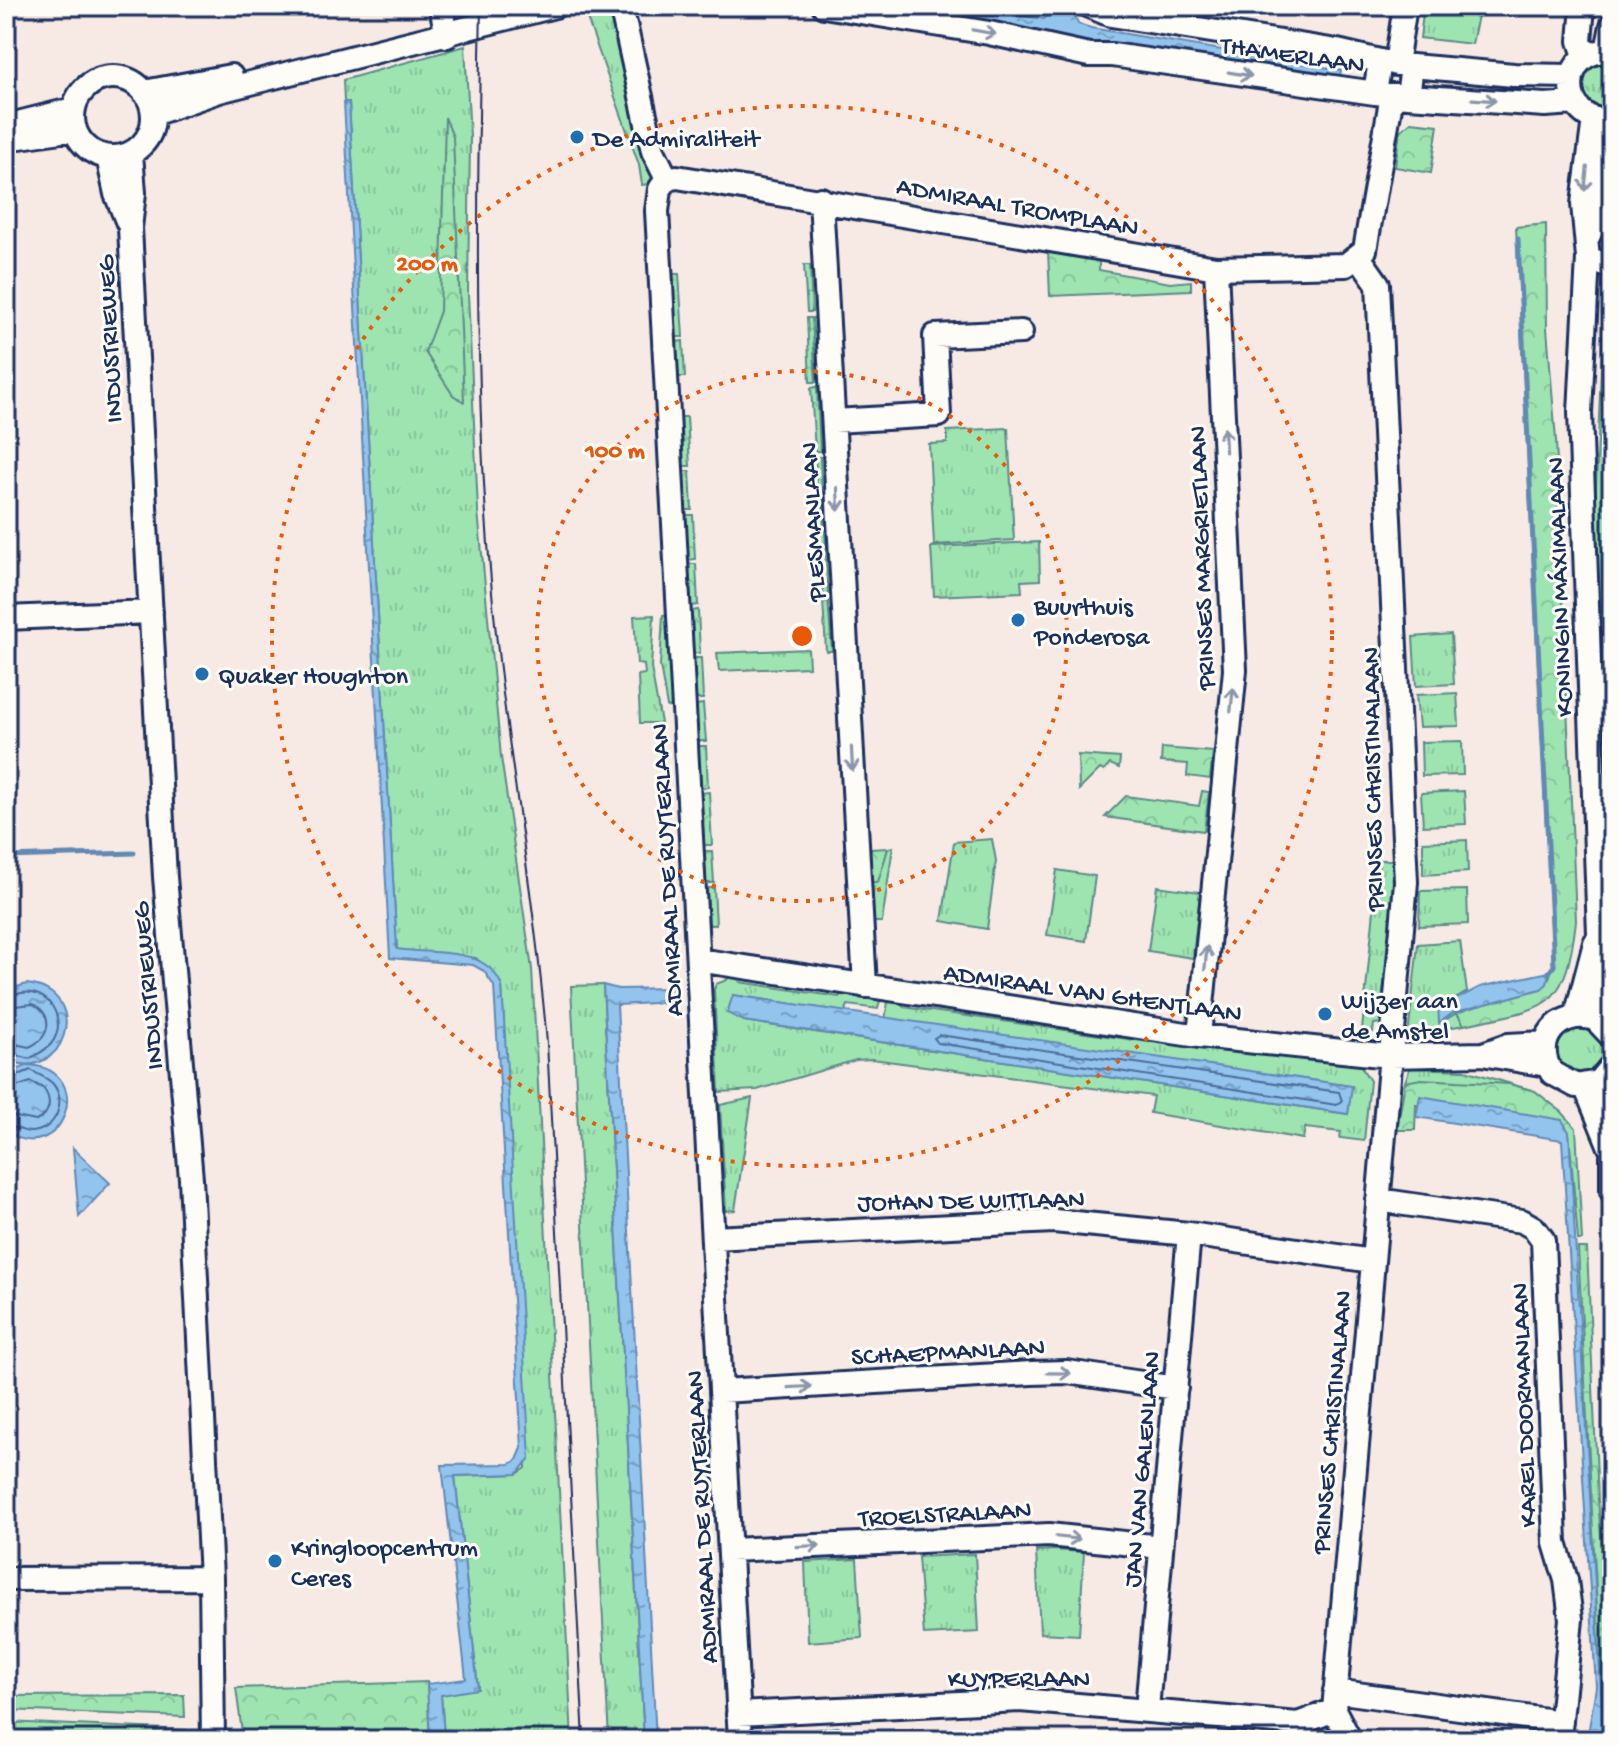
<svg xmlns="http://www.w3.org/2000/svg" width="1618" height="1746" font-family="'Gochi Hand',sans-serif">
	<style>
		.grass { fill: url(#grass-tufts); stroke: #5c8a88; stroke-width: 2 }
		.forest { fill: url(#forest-crowns); stroke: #5c8a88; stroke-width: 2 }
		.pitch { fill: #9ee4b1; stroke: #5c8a88; stroke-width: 2 }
		.water { fill: url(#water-ripples); stroke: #6288b4; stroke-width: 2 }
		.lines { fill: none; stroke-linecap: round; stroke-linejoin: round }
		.shore { stroke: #4b6b98; stroke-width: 2 }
		.stream { stroke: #6288b4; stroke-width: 5 }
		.minor-casing { stroke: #1b2f5e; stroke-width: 28 }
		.minor { stroke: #fdfcf7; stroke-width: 22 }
		.tram { stroke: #1b2f5e; stroke-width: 2 }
		.oneway { stroke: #8c96aa }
		.ring { fill: none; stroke: #e8590c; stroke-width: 4; stroke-dasharray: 4 8 }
		.poi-dot { fill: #1f6fb2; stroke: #fdfcf7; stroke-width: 3 }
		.labels { text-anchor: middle; stroke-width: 6; stroke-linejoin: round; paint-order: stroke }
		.street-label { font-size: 26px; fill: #1b2f5e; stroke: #fdfcf7 }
		.poi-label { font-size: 26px; fill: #1b2f5e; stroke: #fdfcf7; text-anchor: start }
		.centre { fill: #e8590c; stroke: #fdfcf7; stroke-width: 4 }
		.ring-label { font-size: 24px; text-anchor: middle; font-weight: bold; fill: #e8590c; stroke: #fdfcf7; stroke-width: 6; stroke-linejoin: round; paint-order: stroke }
	</style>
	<defs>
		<pattern id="grass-tufts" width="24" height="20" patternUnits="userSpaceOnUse" patternTransform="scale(2)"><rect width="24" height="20" fill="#9ee4b1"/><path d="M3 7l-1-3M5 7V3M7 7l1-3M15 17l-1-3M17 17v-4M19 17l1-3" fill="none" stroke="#88c49b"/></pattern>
		<pattern id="forest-crowns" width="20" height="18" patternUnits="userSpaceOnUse" patternTransform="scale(2)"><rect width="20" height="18" fill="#9ee4b1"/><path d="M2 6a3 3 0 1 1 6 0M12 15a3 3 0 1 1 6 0" fill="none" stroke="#88c49b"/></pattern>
		<pattern id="water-ripples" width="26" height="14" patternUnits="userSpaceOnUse" patternTransform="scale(2)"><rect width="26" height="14" fill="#92c4ee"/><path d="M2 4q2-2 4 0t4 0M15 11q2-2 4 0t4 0" fill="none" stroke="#76a0c4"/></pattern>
	</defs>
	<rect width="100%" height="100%" fill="#f7eae4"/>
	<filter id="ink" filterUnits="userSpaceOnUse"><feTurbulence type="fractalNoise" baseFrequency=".0125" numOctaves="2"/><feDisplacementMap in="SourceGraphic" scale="16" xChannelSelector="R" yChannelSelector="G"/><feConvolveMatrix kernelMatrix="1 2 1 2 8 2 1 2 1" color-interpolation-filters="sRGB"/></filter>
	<g filter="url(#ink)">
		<path class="grass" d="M1424 6H1480L1472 44 1420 38Z
			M611 11 654 183 642 185 639 165 587 18Z
			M465 46 470 137 468 293 478 511 501 757 532 969 572 1740 444 1737 441 1695 478 1688 455 1476 517 1474 526 1468 502 986 476 958 397 950 349 102H344L343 80Z
			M1606 63 1612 64V107L1600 108 1586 100 1582 79 1591 67Z
			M818 317 821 381 816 382 812 318Z
			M817 387H822L825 450 820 451Z
			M1008 428 1014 540 934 545 929 444 947 443V431Z
			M826 456 830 525H824L820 457Z
			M1039 542 1040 580 1021 581 1022 592 934 596 931 547Z
			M672 614 676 708 667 707 660 666 663 615Z
			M654 615 651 668 661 723H640L638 675 645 674 644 665 637 664 634 616Z
			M1451 634 1454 684 1416 686 1413 637Z
			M808 649 809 667 719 671 717 653Z
			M1457 693 1459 726 1419 727 1416 695Z
			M1462 741 1463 775 1422 776 1421 742Z
			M1464 791 1466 824 1423 826 1421 793Z
			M992 839 996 861 987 929 942 921 954 842Z
			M1467 840 1468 872 1423 875V842Z
			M893 847 882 922H872L871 882 878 881 888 848Z
			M1379 860H1395L1382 1023 1374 1024 1373 1032 1362 1030Z
			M1057 870 1095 876 1086 941 1047 935Z
			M1157 886 1200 892 1193 958 1148 951Z
			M1467 890 1468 924 1419 926 1420 891Z
			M1460 941 1467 992 1449 1003 1445 1020 1457 1013 1464 1025 1413 1034 1409 1028 1418 944Z
			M729 975H735L740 982 839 997 844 991 881 996 878 1009 848 1005 845 1012 733 995 744 1021 1348 1114 1351 1086 885 1019 889 997 898 999 904 1007 1149 1042 1160 1037 1360 1065 1370 1081 1364 1141 1340 1138 1341 1132 1305 1128 1303 1139 1150 1113 1153 1096 872 1059 856 1060 757 1090 719 1092 714 990 716 984 727 980Z
			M603 985 644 1740H609L571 986Z
			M1557 1051a23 23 0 1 1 46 0a23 23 0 1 1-46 0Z
			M1410 1068 1465 1070 1531 1090 1509 1084 1405 1082Z
			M752 1098 735 1210 726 1211 720 1105Z
			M1053 1550 1084 1552 1079 1635 1040 1633 1036 1551Z
			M975 1554 979 1632 924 1635 918 1557Z
			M857 1559 862 1638 808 1642 805 1562Z
			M1322 1725 1339 1732 1329 1740H1305L1311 1729Z"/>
		<path class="forest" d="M445 117 453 137 464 402 453 395 425 352 440 311Z
			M1411 122 1438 125 1431 173 1395 167 1400 131Z
			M1546 224 1547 328 1556 440 1576 921C1565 1013 1547 1007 1464 1025L1457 1013 1549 978 1553 966 1516 227Z
			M1048 251 1099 260V270L1170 283 1191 281V290L1050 296Z
			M804 265H810L812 312H807Z
			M679 274 683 337H675L672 274Z
			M1612 301V911L1594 532 1604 302Z
			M807 318H812L816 382H810Z
			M683 341 685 377H678L676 342Z
			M817 387 820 451H815L811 388Z
			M680 417H687L690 466H683Z
			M815 457H820L824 525 819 526Z
			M683 471H690L692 510H685Z
			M685 515H693L695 559 688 560Z
			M819 531H825L828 594H823Z
			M688 564H696L698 605 691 606Z
			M828 599 832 651H826L823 600Z
			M698 610 700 653H693L691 611Z
			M694 658H701L703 699H696Z
			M703 704 706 741H698L696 705Z
			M698 746H706L708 787 701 788Z
			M1162 748 1213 752 1210 779 1187 776 1188 764 1161 762Z
			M1078 755 1120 758 1119 768 1110 764 1104 771 1100 769 1079 790Z
			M1202 791 1209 792 1204 831 1105 817 1126 796 1199 806Z
			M709 792 712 845H704L701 793Z
			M888 848 878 882H871L870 849Z
			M704 851H712L714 883H706Z
			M707 888H714L716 925H709Z
			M1421 1079 1509 1084 1535 1091 1562 1112 1576 1128 1582 1240H1578L1569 1132 1416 1104 1415 1130H1397L1405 1082Z
			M1578 1248H1587L1598 1500 1612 1667V1740H1604Z
			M427 1682 430 1740H243L236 1688Z
			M184 1695 185 1717 6 1710V1696Z
			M6 1722 186 1730V1740H6Z"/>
		<path class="pitch" d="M837 1727 852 1734 856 1740H790L813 1730Z"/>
		<path class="water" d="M867 6H958L1044 19 1051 9 1074 12 1078 24 1091 28 1341 70 1338 85Z
			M344 102H349L397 949C433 955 485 944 502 986L530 1458 517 1474 455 1476 478 1689 441 1695 444 1737 464 1740H430L427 1684 466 1679 442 1465 510 1464 517 1460 522 1448 494 986 484 971 473 965 390 958Z
			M1549 972 1547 984 1541 989 1453 1013 1439 1023 1438 1003H1449L1480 987Z
			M27 984C95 992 64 1088 6 1059V990Z
			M603 985 618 989 672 988V1002L617 1005 656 1740H644Z
			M733 995 1352 1086 1348 1114 744 1021 727 1013Z
			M29 1065C99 1070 61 1171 6 1131V1074Z
			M1420 1096 1562 1120 1569 1132 1604 1740H1587L1596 1687 1562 1140 1416 1117Z
			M73 1148 110 1183 79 1217Z"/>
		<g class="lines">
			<path class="shore" d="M6 996C15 995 22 991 32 993 55 997 66 1026 51 1044 45 1051 37 1054 30 1059L6 1052
				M6 1007 33 1004C55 1016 50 1038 29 1047L6 1042
				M939 1035 1339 1092 1342 1101 1337 1105 938 1043 934 1038Z
				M6 1080 31 1070C38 1075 47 1077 53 1084 68 1102 55 1131 31 1132 21 1132 15 1126 6 1125
				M6 1090 31 1082 43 1088C53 1101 50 1114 36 1121L6 1115"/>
			<path class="stream" d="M1518 239 1554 966 1549 972
				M6 857 134 853"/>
			<defs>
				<path id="minor" d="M441 6 447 36
					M621 6 653 151 667 179
					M824 6 989 33 1089 55H1112L1375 93 1408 96 1412 66 1380 61 1375 93
					M1089 6 1111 15 1337 51 1380 61
					M1583 6 1580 41 1585 56
					M1607 51 1612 26
					M1612 52C1558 44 1557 126 1612 120
					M1396 64 1405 6
					M1412 66 1514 75 1571 76
					M73 117a40 40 0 1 1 80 0a40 40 0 1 1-80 0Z
					M144 92 231 76
					M1408 96 1545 105 1574 103
					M153 114 219 91 555 6
					M1594 119 1583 204 1588 258 1580 412 1599 934 1603 951 1595 1019
					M6 126 74 109
					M6 139 75 129
					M131 153 134 193 130 228 165 877 191 1179 211 1578 213 1740
					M108 157 116 194 128 223
					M667 179 660 189 657 211 740 1740
					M667 179 677 177 1216 268 1346 265 1365 250 1392 95
					M821 199 865 986
					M1588 237 1602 208 1612 134
					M1588 258 1612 267
					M834 421 939 415 935 336 1021 332
					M6 618 151 612
					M698 960 1199 1036 1390 1056 1482 1054 1547 1065
					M1576 1016 1595 943
					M1199 1036 1235 670 1216 268
					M1612 1037 1595 1019C1559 1008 1531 1041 1552 1073L1576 1086 1598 1082 1612 1065
					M1483 1054 1508 1045 1545 1043
					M1603 1078 1612 1119
					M1585 1086 1610 1147
					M1612 1132V1191
					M1378 1200 1522 1221 1534 1228 1543 1240 1555 1543 1566 1580 1571 1619 1559 1740
					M713 1238 1054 1221 1189 1234 1372 1261
					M722 1391 1031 1373 1067 1372 1176 1388
					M730 1550 1049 1535 1161 1547
					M6 1579 211 1578
					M1335 1691 1561 1722
					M1147 1709 1189 1234
					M738 1714 1020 1700 1298 1724 1334 1710
					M1350 1740 1334 1710 1406 882 1378 284 1359 257"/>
			</defs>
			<use href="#minor" class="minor-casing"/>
			<use href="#minor" class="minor"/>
			<path class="tram" d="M481 6C477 198 474 389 491 581 504 736 534 888 547 1043L584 1740"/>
		</g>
		<defs><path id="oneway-shaft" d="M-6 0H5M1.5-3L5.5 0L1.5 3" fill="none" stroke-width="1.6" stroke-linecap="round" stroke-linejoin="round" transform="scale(2)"/></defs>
		<g class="oneway">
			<use href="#oneway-shaft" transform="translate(984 32) rotate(10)"/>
			<use href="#oneway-shaft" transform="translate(1240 74) rotate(9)"/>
			<use href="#oneway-shaft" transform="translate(1484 100) rotate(4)"/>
			<use href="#oneway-shaft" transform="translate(1586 179) rotate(96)"/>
			<use href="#oneway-shaft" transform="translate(1225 440) rotate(-93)"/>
			<use href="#oneway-shaft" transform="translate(838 499) rotate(87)"/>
			<use href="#oneway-shaft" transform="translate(1232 700) rotate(-84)"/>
			<use href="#oneway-shaft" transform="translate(852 759) rotate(87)"/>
			<use href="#oneway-shaft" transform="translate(1206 958) rotate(-84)"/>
			<use href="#oneway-shaft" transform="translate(1059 1373) rotate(1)"/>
			<use href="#oneway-shaft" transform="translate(800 1387) rotate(-3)"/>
			<use href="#oneway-shaft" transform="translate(1068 1538) rotate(6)"/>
			<use href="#oneway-shaft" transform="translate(808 1546) rotate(-3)"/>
		</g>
	</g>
	<g class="ring">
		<circle cx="802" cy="636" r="265"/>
		<circle cx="802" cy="636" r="530"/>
	</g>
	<g class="poi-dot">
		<circle cx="577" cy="137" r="8"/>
		<circle cx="1018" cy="620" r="8"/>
		<circle cx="202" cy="674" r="8"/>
		<circle cx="1325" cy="1014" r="8"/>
		<circle cx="275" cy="1561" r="8"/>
	</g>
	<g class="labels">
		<g class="street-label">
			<text transform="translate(1293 53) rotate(8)" y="9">THAMERLAAN</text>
			<text transform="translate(1018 205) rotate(10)" y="9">ADMIRAAL TROMPLAAN</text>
			<text transform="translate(108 339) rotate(-93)" y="9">INDUSTRIEWEG</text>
			<text transform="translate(811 522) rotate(-93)" y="9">PLESMANLAAN</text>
			<text transform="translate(1200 558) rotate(-92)" y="9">PRINSES MARGRIETLAAN</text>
			<text transform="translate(1558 587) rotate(-92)" y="9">KONINGIN MÁXIMALAAN</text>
			<text transform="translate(1371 779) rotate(-91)" y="9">PRINSES CHRISTINALAAN</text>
			<text transform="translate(665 870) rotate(-93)" y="9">ADMIRAAL DE RUYTERLAAN</text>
			<text transform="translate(146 986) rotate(-95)" y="9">INDUSTRIEWEG</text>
			<text transform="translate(1093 991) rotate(8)" y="9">ADMIRAAL VAN GHENTLAAN</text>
			<text transform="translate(971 1199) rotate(-1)" y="9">JOHAN DE WITTLAAN</text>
			<text transform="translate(948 1350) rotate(-3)" y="9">SCHAEPMANLAAN</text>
			<text transform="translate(1522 1405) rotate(-92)" y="9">KAREL DOORMANLAAN</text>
			<text transform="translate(1330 1422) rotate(-85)" y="9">PRINSES CHRISTINALAAN</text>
			<text transform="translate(1140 1469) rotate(-85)" y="9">JAN VAN GALENLAAN</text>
			<text transform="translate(945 1512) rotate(-3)" y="9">TROELSTRALAAN</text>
			<text transform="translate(700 1517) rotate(-93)" y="9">ADMIRAAL DE RUYTERLAAN</text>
			<text x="1019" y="1686">KUYPERLAAN</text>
		</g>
		<g class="poi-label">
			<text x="593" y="146">De Admiraliteit</text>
			<text x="1034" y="614">Buurthuis<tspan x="1034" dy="30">Ponderosa</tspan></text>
			<text x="218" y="683">Quaker Houghton</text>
			<text x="1341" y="1008">Wijzer aan<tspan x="1341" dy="30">de Amstel</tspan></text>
			<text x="291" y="1555">Kringloopcentrum<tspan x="291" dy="30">Ceres</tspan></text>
		</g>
	</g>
	<circle cx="802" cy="636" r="12" class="centre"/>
	<g class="ring-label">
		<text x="427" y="270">200 m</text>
		<text x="615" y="457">100 m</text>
	</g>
	<rect width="1618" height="1746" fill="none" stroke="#fdfcf7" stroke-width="32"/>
	<rect x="16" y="16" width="1586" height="1714" fill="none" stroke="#1b2f5e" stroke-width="3" filter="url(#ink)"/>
</svg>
